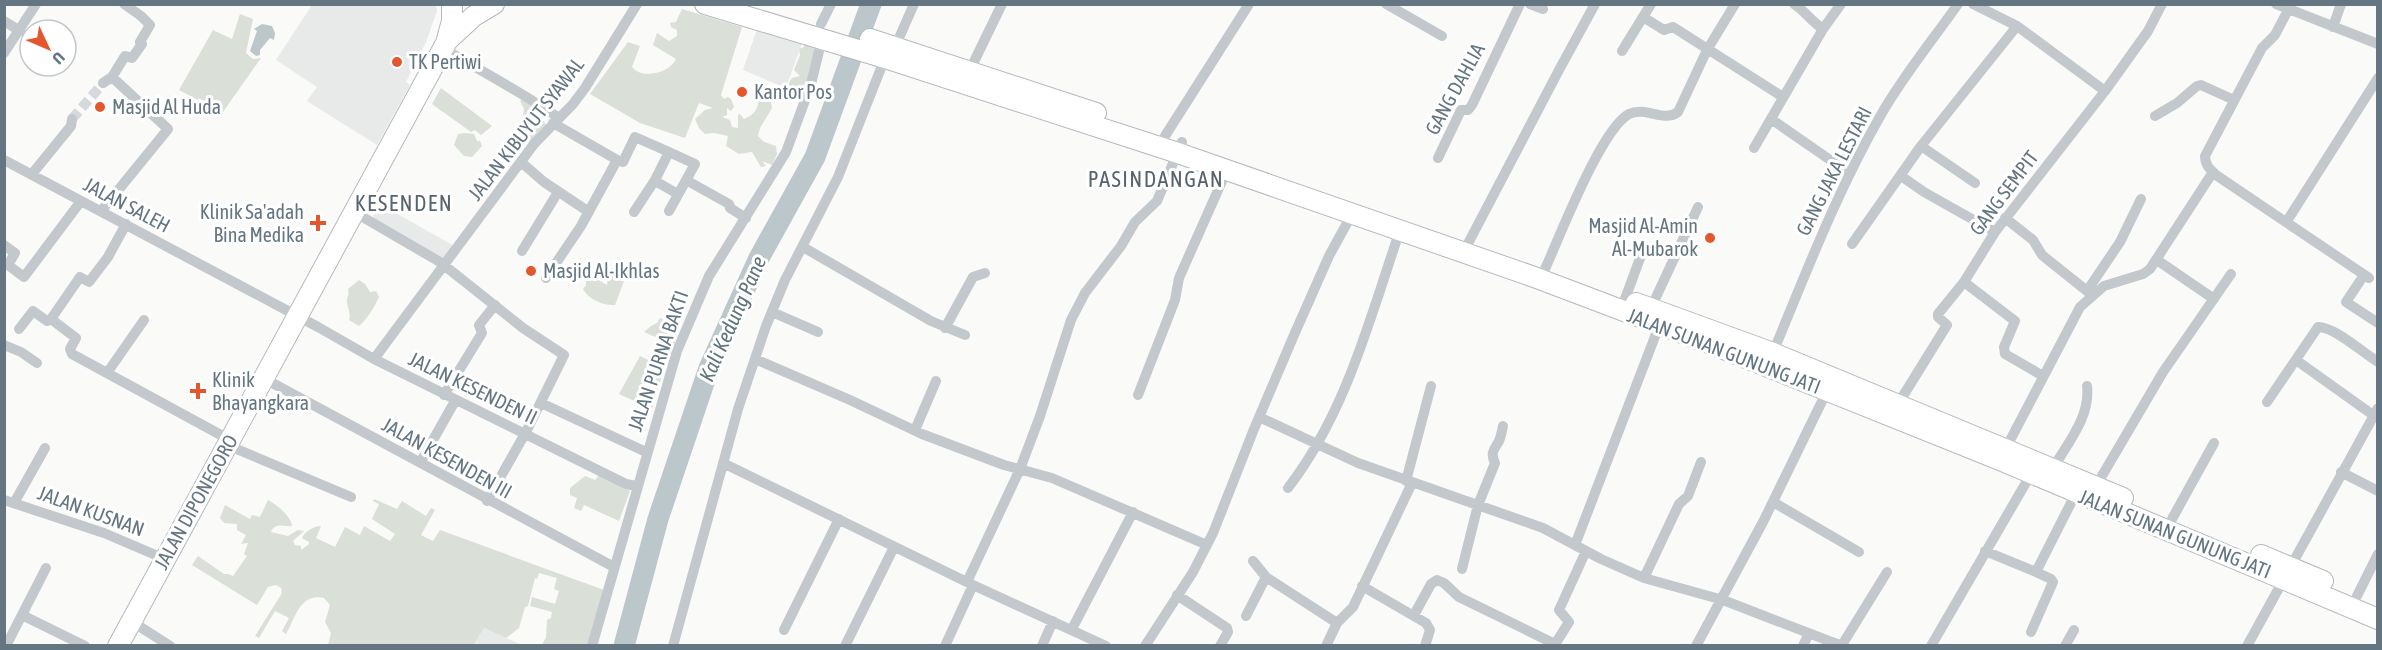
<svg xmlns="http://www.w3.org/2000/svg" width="2382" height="650" font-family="'Asap Condensed',sans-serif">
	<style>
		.built { fill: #e8e9e9 }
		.green { fill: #dadfd7 }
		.water { fill: #bbc7cb }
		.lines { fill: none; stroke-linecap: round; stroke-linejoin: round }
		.river { stroke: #bbc7cb; stroke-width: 21 }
		.street-tunnel { stroke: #d5d9db; stroke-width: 10; stroke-dasharray: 10 5; stroke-linecap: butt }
		.highway-casing { stroke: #b4b9bd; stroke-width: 22 }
		.street { stroke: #c3c8cc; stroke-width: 10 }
		.highway { stroke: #fff; stroke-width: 20 }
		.poi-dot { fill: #e4572e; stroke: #fff; stroke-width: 2 }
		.labels { text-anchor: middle; stroke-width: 6; stroke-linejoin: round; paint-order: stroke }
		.poi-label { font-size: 20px; fill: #657683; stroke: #fff; text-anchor: start }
		.street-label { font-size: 20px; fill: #657683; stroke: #fff }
		.water-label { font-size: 21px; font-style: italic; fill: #60757c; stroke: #fff }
		.quarter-label { font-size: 22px; letter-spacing: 1.5px; fill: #57646e; stroke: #fff }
	</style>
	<rect width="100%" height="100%" fill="#fafaf8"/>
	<path class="built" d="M312 5H436L437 11 426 42 406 82 410 85 377 145 307 101 317 87 276 60Z
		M757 29 802 43 786 88 743 70Z
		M380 204 454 246 442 260 372 219Z
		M484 628 522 645 474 646Z"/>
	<path class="green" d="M682 9 742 27 721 95 724 99 728 97 731 99 734 107 731 111 727 108V115L722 117 730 120 732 127 738 128V115L740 114 744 119C756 114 757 109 760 97L769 92 772 108 760 128 758 136 764 142 776 146 777 154 772 165 762 161 766 166 761 167 752 152 739 154 726 146 728 136 714 133 705 134 699 128 695 119 705 110 713 108 699 103 685 138 640 123 590 94 628 42 640 46 632 67C642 80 670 73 676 59L653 45 657 33 669 41 677 36V30L671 27 670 23 676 22Z
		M240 14 253 19 246 53 253 59 261 58 223 112 199 98 198 100 179 90 213 30 232 39Z
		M805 42 816 46C813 62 806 77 806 93L796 97 789 91V83L792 78 800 76 794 70 800 55 799 49 804 47Z
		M441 88 492 126 481 135 475 130 471 132 432 104Z
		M522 99 533 104 546 125 531 142 526 143 530 123 523 116 524 109 520 101Z
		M465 133 474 134 477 141H480L482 146 472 157 464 156 454 145 458 134Z
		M620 258 630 272 623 276 618 272 614 274 616 279 624 281 615 305C604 306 588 299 583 289L586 285V281L593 277 607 285 608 277 611 275V270Z
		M359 280 365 284 370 292 376 291 379 297C374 308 367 319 359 326L349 320C351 313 348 310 347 302 346 297 350 296 348 289Z
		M660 318 679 328 674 345 644 332 651 326 657 323Z
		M640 356 664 368 652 409 619 394Z
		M599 475 630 491 619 521 584 505 581 511 574 508 577 498 570 495V488L585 476 595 480Z
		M374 499 397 509 402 501 426 516 431 508 435 510 421 535 433 541 440 530 604 590 588 645H542L546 637 547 620 551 618 552 612 530 606 532 597 555 604 559 591 554 589 557 578 539 573 537 579 535 578 528 606 525 607 519 628 506 638 484 628 474 645H328L331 633 325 622 330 605 324 598C300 593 296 617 286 634L282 631 289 618 275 611 259 638 255 636 282 593 281 588 276 585 268 587 257 605 192 565 198 556 224 574H228L233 576 247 556 244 554 248 543 241 544 246 535 237 530V524L224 523 220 518 225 505 250 519 252 515 260 517 268 500C277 505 291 516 292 526 284 527 275 522 271 532L288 536 298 530 304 531 293 541 295 545 301 546V550L309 544V542L302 538C305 531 314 526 321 526L316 538 335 547 345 527 360 535 364 526 390 541 395 534 372 519 379 504 373 501Z"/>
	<path class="water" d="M262 24 272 26 275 33 274 40 270 38 260 50V55L256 56 250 51 257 31 254 29Z"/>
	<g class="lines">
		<path class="river" d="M624 646 658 519 709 368 759 258 815 157 871 4"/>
		<path class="street-tunnel" d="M72 119 99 88"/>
		<defs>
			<path id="highway" d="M705 4 885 58 1178 153 1534 277 1711 344 2000 460 2378 619
				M870 39 1096 113
				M447 41 474 16 494 4
				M1636 303 1773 353 2123 498
				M2261 555 2323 581
				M118 646 446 43 452 21V4"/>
		</defs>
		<use href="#highway" class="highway-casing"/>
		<path class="street" d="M1386 4 1442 36
			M1530 4 1543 9
			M1794 4C1805 11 1811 21 1823 29
			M1973 4 2017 26 2105 91
			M2276 4 2378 44
			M2288 10 2275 35 2262 48 2205 156C2205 165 2210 169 2216 175L2369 278
			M1643 17 1664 30 1673 27 1783 97
			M4 21 20 31
			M821 24 831 4
			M2333 27 2341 4
			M895 47 914 4
			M443 48C482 72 522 92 559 118
			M1622 51 1651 4
			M4 53 36 4
			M969 72 1002 4
			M112 77 125 56 132 58 142 44 140 42 150 25 141 16 124 4
			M2155 116 2177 103 2197 86 2201 85 2234 100
			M1771 119 1849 173
			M553 123 619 161 623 162 635 137 669 152 655 180 634 212
			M1165 136 1249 4
			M1921 146 1975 183
			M1754 148 1823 29 1841 4
			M669 152 695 164 669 211
			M1438 158 1461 110H1468L1472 105 1520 4
			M4 160 318 327 374 359 626 484 636 486
			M521 162 544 182 589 212
			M32 174 71 126 72 119
			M1901 176 1924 192 1995 232
			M686 180 729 204 730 208 746 218
			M655 181 678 194
			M102 210 168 129 112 77 103 83
			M354 212 440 262 523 328 564 355 527 430 487 501
			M2005 218 2033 240 2042 255 2092 295
			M2287 221 2378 78
			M1852 244 1921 146 2017 26
			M4 245 15 253 8 265 24 277 81 201
			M803 247 931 321 965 335
			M522 251 558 192
			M1463 253 1559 70 1595 4
			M2157 260 2214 299
			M1545 269C1560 236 1601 129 1629 114 1646 106 1664 123 1678 112L1707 50 1735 4
			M2364 275 2346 302 2378 323
			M546 278 581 226 617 160
			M1964 282 2015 321 2004 347 2005 354 2043 376
			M2087 291 2120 242 2141 199
			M1625 299 1643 250
			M1651 308 1698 207
			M772 312 818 332
			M51 319 80 277 89 282 108 257 126 224
			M945 328 973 277 985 273
			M19 329 33 311 47 321 51 319 76 338 70 349 72 354 230 440
			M4 345 21 352 37 363
			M1772 355C1806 273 1837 191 1882 113 1904 75 1932 41 1958 4
			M374 359 534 144 573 104 585 88 637 4
			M755 359 850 400 922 434 1004 465 1052 478 1207 545
			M2296 360 2373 415
			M107 373 144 320
			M263 378 614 567
			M444 395 482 333 479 325 495 305
			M1138 395 1175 300 1179 278 1227 170
			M2267 402 2318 327C2335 327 2363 353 2378 362
			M541 403 646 452
			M1898 404 1947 325 1938 317V314L1964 282 1995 232 2105 91 2148 31 2162 4
			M1259 417 1358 463 1543 528 1601 559 1644 578 1723 600 1842 646
			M915 430 936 381
			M227 445 351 497
			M2006 448 2080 307 2104 286 2143 274 2150 269 2213 172
			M420 463 455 401
			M723 463 973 585 1106 646
			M2051 472C2065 446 2091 418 2087 386
			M2341 472 2378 491
			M1406 481 1431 386
			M2096 486 2163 372 2231 274
			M1288 488C1346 413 1370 318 1400 230
			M4 500 104 533 165 559
			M1773 502 1859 552
			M14 503 45 448
			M2172 519 2214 443
			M1575 545 1659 326
			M1985 551 2036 572
			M1253 561 1266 577 1337 623
			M1462 569 1478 505 1495 463C1490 453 1494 450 1499 441 1501 437 1502 430 1503 426
			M1644 578 1679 504 1688 496 1701 462
			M967 582 1020 469 1040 416 1071 320 1085 293 1121 246 1135 222 1157 201 1182 142
			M1362 586 1426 623 1430 630 1425 646
			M1177 595 1227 628 1228 632 1220 646
			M2357 596 2378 554
			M22 615 85 646
			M1414 615 1431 584 1437 580 1444 583 1459 597 1555 644
			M1246 616 1266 577
			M131 621 170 646
			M1072 629 1133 512
			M784 630 839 519
			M2031 632 2053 582 2051 579 2036 572 2076 493
			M1842 645 1887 572
			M6 646 46 568
			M592 646 677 351 709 276 786 152 811 84 822 39
			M673 646 738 409 766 326 785 280 838 177 885 58
			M845 646 894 547
			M945 646 973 585
			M1042 646 1053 621
			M1145 646 1193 572 1213 533 1254 429 1294 335 1329 256 1352 214
			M1326 646 1337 623 1353 607 1412 483
			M1554 646 1569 622 1559 610 1586 551
			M1696 646 1763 522 1828 389
			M1803 646 1809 633
			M1931 646 2031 474
			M2065 646 2074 630
			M2247 646 2378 408"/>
		<use href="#highway" class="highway"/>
	</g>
	<g class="poi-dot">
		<circle cx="397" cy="62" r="6"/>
		<circle cx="742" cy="92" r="6"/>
		<circle cx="100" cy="107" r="6"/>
		<path d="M315 214h6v6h6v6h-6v6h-6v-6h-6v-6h6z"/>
		<circle cx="1710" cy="238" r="6"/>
		<circle cx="531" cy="271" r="6"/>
		<path d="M195 382h6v6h6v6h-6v6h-6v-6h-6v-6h6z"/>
	</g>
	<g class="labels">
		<g class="poi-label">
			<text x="409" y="69">TK Pertiwi</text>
			<text x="754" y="99">Kantor Pos</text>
			<text x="112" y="114">Masjid Al Huda</text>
			<text x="304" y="219" text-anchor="end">Klinik Sa'adah<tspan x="304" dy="23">Bina Medika</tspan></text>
			<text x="1698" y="233" text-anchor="end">Masjid Al-Amin<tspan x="1698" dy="23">Al-Mubarok</tspan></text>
			<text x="543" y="278">Masjid Al-Ikhlas</text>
			<text x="212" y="387">Klinik<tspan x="212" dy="23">Bhayangkara</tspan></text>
		</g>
		<g class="street-label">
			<text transform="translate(1455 89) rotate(-61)" y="7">GANG DAHLIA</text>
			<text transform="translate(526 129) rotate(-52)" y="7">JALAN KIBUYUT SYAWAL</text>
			<text transform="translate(1834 171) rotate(-63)" y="7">GANG JAKA LESTARI</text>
			<text transform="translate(2004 193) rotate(-53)" y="7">GANG SEMPIT</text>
			<text transform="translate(127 205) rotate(28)" y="7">JALAN SALEH</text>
			<text transform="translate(1724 351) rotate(21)" y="7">JALAN SUNAN GUNUNG JATI</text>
			<text transform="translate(658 361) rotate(-71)" y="7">JALAN PURNA BAKTI</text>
			<text transform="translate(473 388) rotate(26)" y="7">JALAN KESENDEN II</text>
			<text transform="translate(447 458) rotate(29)" y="7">JALAN KESENDEN III</text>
			<text transform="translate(196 502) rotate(-61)" y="7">JALAN DIPONEGORO</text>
			<text transform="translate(91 511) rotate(20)" y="7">JALAN KUSNAN</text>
			<text transform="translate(2175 534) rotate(22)" y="7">JALAN SUNAN GUNUNG JATI</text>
		</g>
		<g class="water-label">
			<text transform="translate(733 319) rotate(-66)" y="7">Kali Kedung Pane</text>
		</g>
		<g class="quarter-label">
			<text x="1156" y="187">PASINDANGAN</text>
			<text x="404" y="211">KESENDEN</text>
		</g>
	</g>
	<rect width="2382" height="650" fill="none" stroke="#657683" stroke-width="12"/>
	<g transform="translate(48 48) rotate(134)"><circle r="28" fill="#ffffff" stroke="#c1c8cd" stroke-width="1.5"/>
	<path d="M0-4.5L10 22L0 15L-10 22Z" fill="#e4572e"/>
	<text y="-9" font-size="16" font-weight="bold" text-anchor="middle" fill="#657683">U</text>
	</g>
</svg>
